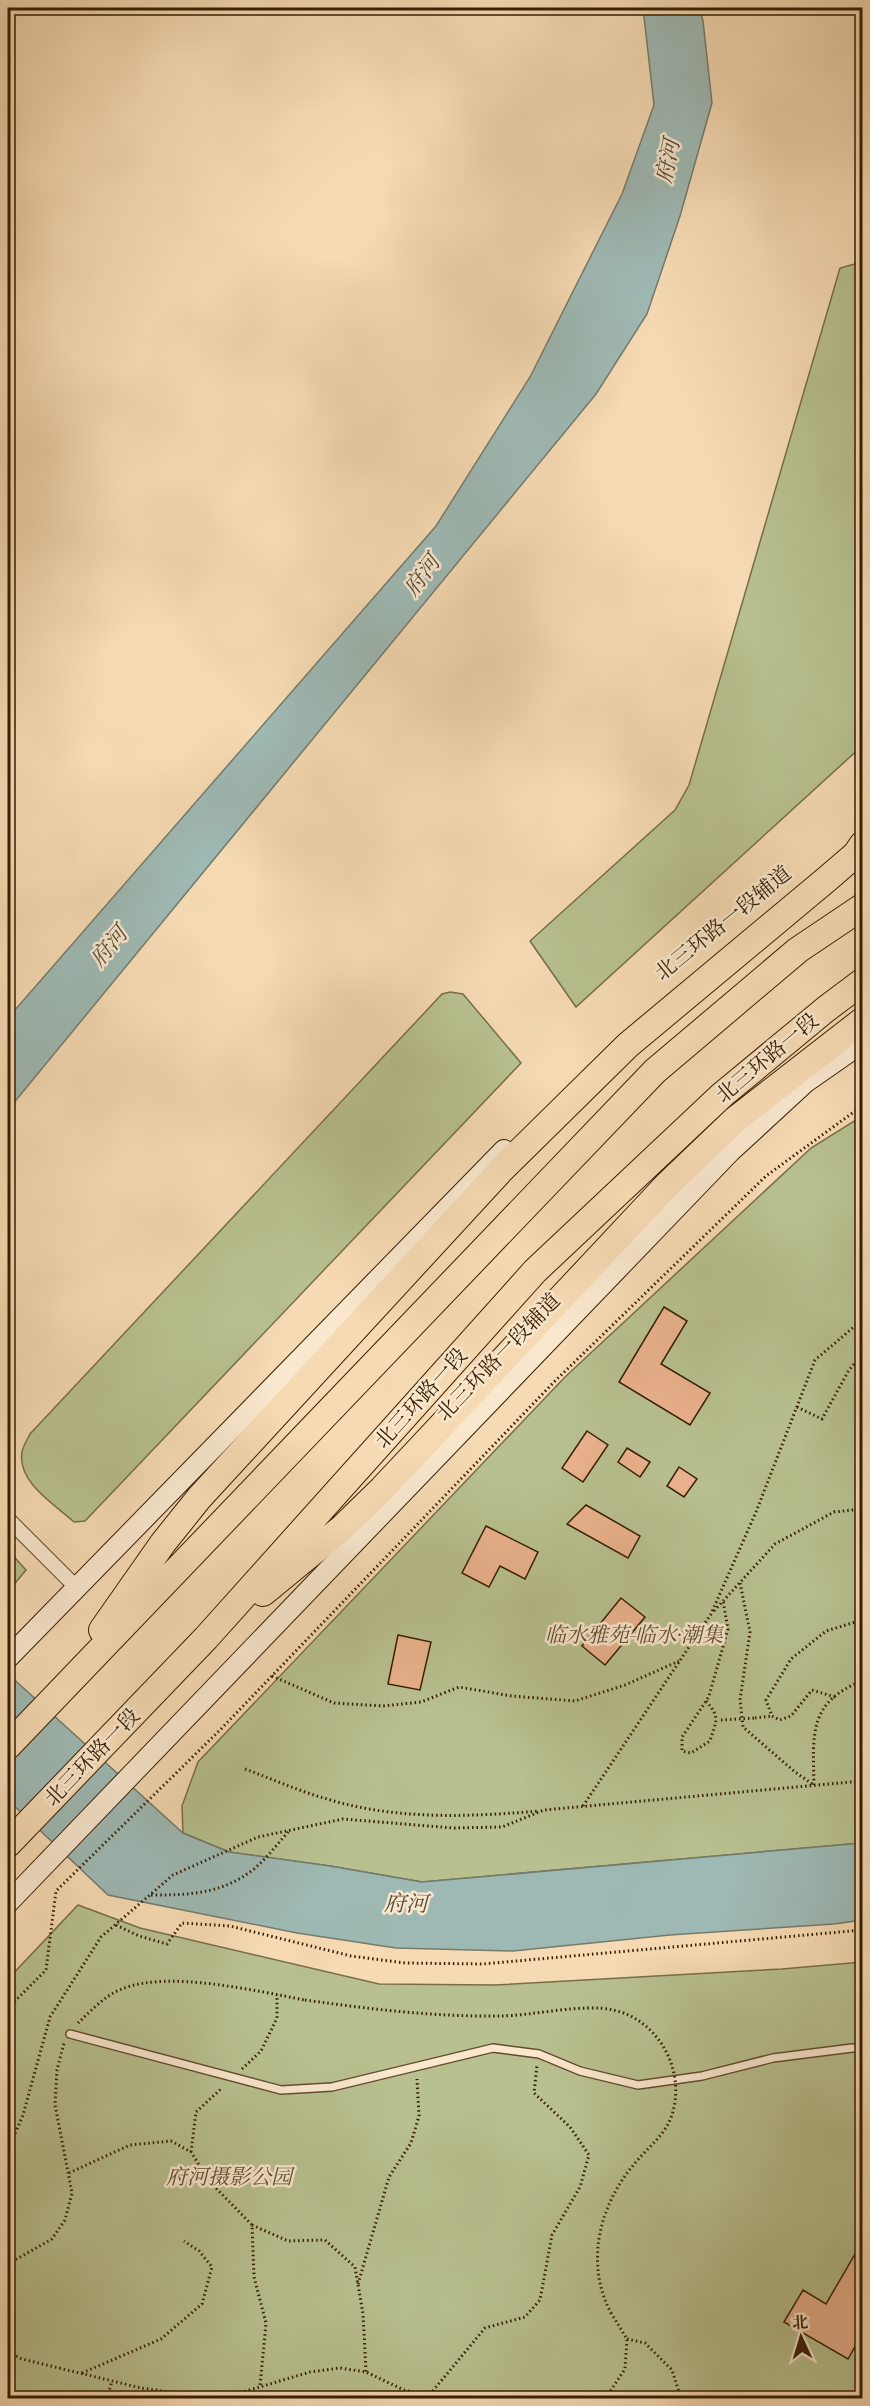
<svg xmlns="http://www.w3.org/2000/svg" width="870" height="2406" font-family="'IM FELL French Canon','Noto Serif SC',serif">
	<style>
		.green { fill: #b8c08f; stroke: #776e48; stroke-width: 1.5 }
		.water { fill: #9eb9b4; stroke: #747b6c; stroke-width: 1.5 }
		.building { fill: #eab28e; stroke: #361d01; stroke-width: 1.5 }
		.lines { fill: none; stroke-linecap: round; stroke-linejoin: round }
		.lane-casing { stroke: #664c2e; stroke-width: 10 }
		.street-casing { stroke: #664c2e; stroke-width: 16 }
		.secondary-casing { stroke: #361d01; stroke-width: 22 }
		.highway-casing { stroke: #361d01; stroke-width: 28 }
		.path { stroke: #361d01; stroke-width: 3; stroke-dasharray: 1.5 3; stroke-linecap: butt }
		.lane { stroke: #f9e7ce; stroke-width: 7 }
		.street { stroke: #f9e7ce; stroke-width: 14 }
		.secondary { stroke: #f9e7ce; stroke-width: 20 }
		.highway { stroke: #f6dab3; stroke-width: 26 }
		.path-bridge { stroke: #361d01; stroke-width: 3; stroke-dasharray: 1.5 3; stroke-linecap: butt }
		.labels { text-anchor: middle; stroke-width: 5; stroke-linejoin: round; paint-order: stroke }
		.street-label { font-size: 21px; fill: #361d01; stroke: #f9e7ce }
		.park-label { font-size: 21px; font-style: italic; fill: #5d4e2c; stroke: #f9e7ce }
		.water-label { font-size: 22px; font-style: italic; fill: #554c37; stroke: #f9e7ce }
	</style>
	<rect width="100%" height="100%" fill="#f6dab3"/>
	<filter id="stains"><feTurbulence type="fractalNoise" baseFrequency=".00333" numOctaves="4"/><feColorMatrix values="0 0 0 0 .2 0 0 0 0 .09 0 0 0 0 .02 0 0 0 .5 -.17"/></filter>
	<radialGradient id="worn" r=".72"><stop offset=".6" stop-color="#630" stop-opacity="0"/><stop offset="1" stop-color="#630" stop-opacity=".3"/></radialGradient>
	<path class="green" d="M862 262V746L576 1007 530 941 675 810 689 785 840 268Z
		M450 992 463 994 521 1063 85 1521 74 1522C54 1504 17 1482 22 1452 23 1446 27 1440 30 1434L442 994Z
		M862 1116V1843L422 1882 330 1866 229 1852 183 1833 182 1806 198 1762 565 1377 811 1148Z
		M8 1550 26 1570 8 1592Z
		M78 1905 140 1928 379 1984 495 1985 782 1969 862 1962V2398H30L8 2390V1979Z"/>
	<path class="water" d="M643 8H699L703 21 712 103 680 216 647 314 596 394 8 1110V1018L436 526 530 377 622 194 654 105Z
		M8 1674 183 1833 229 1852 330 1866 422 1882 862 1843V1920L834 1924 670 1935 513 1951 396 1948 297 1933 108 1895 8 1800Z"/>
	<path class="building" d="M664 1307 687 1321 661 1364 710 1393 690 1425 619 1382Z
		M587 1431 608 1445 583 1482 562 1468Z
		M627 1448 650 1462 640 1477 618 1462Z
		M679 1467 697 1479 684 1497 667 1486Z
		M586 1505 640 1536 628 1558 567 1524Z
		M486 1526 538 1552 525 1579 500 1566 489 1587 462 1573Z
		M621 1598 645 1617 605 1665 582 1646Z
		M398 1635 431 1642 420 1690 388 1684Z
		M862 2242V2334L848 2359 784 2322 803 2290 826 2304Z"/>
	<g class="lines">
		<defs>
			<path id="lane" d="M70 2034 281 2090 332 2087 493 2048 539 2054 580 2071 638 2085 702 2076 773 2058 852 2048H862"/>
			<path id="street" d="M8 1519 76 1587"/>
			<path id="secondary" d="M8 1658 504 1150
				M8 1903 730 1152 806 1082 862 1043"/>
			<path id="highway" d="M263 1593 342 1528 382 1489 667 1185 736 1119 862 1021
				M102 1630 163 1543 199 1498 501 1170 628 1045 827 879 856 854 862 845
				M8 1746 655 1071 798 950 862 907
				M8 1844 206 1638 535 1271 722 1095 826 1009 862 982"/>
		</defs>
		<use href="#lane" class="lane-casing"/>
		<use href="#street" class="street-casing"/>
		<use href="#secondary" class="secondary-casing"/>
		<use href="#highway" class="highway-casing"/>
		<path class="path" d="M797 1407 822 1419 849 1370 862 1355
			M740 1583 750 1632 740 1700 743 1727 795 1772 814 1785
			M714 1611 775 1544 834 1512 862 1509
			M272 1676 334 1703 383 1706 421 1702 459 1687 512 1696 575 1701 625 1685 679 1661
			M835 1697 812 1690 791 1716 780 1720 772 1716 766 1700 791 1659 826 1631 862 1620
			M706 1701C721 1718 716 1721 710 1741L691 1753 682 1751V1737L706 1701 709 1696 728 1629 723 1601
			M755 1718 772 1716
			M245 1769C272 1779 299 1791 327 1799 395 1820 469 1817 539 1811
			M814 1785C813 1735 808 1702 862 1681
			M583 1806 711 1614 756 1512 815 1360 862 1320
			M151 1895C190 1895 222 1894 254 1869 267 1858 278 1843 290 1830
			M116 1925 139 1936 167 1944 182 1923 230 1926 351 1956 405 1963 483 1964 862 1930
			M8 2008 46 1970 56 1891 221 1729 555 1381 766 1176 862 1106
			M78 2023C91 2011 105 1995 122 1989 168 1970 256 1991 305 2000
			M242 2069 261 2051 277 2018V1995
			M8 2150 23 2115 50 2017 101 1937 173 1875 258 1837 343 1819 453 1828 502 1827 544 1810 862 1781
			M191 2152 196 2112 222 2088
			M69 2173 130 2145 171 2141 191 2152 209 2181 252 2225 254 2277 266 2323 260 2386
			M252 2225 288 2241 325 2240 355 2267 363 2314 366 2372
			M8 2264 52 2239 65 2220 72 2193 55 2105 57 2070 64 2043
			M358 2284 389 2177 411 2143 419 2116 417 2079
			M627 2339 645 2343 672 2370 681 2398
			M8 2352 22 2359 141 2388 190 2395 226 2397 310 2372 340 2368 366 2372 404 2390 429 2396 481 2398
			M82 2373 161 2339 202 2304 212 2267 199 2251 184 2241
			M107 2398 112 2381
			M427 2398 485 2328 525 2317 540 2300 552 2235 580 2187 589 2155 570 2127 534 2093 537 2065
			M599 2398 611 2390 625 2369 627 2339 611 2313"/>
		<use href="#lane" class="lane"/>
		<use href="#street" class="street"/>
		<use href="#secondary" class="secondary"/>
		<use href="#highway" class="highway"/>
		<path class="path-bridge" d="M721 1720 755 1718
			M305 2000C369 2009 435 2017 500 2016 531 2016 584 2003 613 2010 657 2019 685 2068 673 2111 668 2133 649 2146 636 2162 600 2203 584 2262 611 2313"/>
	</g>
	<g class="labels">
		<g class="street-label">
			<text transform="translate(723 923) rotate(-39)" y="7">北三环路一段辅道</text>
			<text transform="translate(767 1058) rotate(-40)" y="7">北三环路一段</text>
			<text transform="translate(498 1357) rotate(-46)" y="7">北三环路一段辅道</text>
			<text transform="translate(421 1398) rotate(-48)" y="7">北三环路一段</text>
			<text transform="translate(92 1757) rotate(-46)" y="7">北三环路一段</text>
		</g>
		<g class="park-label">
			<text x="634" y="1642">临水雅苑-临水·潮集</text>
			<text x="229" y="2184">府河摄影公园</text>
		</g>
		<g class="water-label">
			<text transform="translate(667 161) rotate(-78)" y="8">府河</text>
			<text transform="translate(421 575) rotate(-53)" y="8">府河</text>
			<text transform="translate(108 946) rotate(-50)" y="8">府河</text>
			<text transform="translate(406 1903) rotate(1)" y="8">府河</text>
		</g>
	</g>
	<rect width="870" height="2406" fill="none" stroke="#f6dab3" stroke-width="30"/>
	<rect x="9" y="9" width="852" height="2388" fill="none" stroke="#361d01" stroke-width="3"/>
	<rect x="15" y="15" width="840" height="2376" fill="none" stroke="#361d01" stroke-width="1.5"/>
	<g transform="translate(801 2337) rotate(356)" stroke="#f9e7ce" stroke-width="4.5" paint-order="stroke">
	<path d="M0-4.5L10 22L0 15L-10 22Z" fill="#361d01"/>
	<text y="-9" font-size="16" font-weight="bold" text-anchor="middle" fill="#361d01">北</text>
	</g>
	<rect width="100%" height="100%" filter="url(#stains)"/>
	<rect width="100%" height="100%" fill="url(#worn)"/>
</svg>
